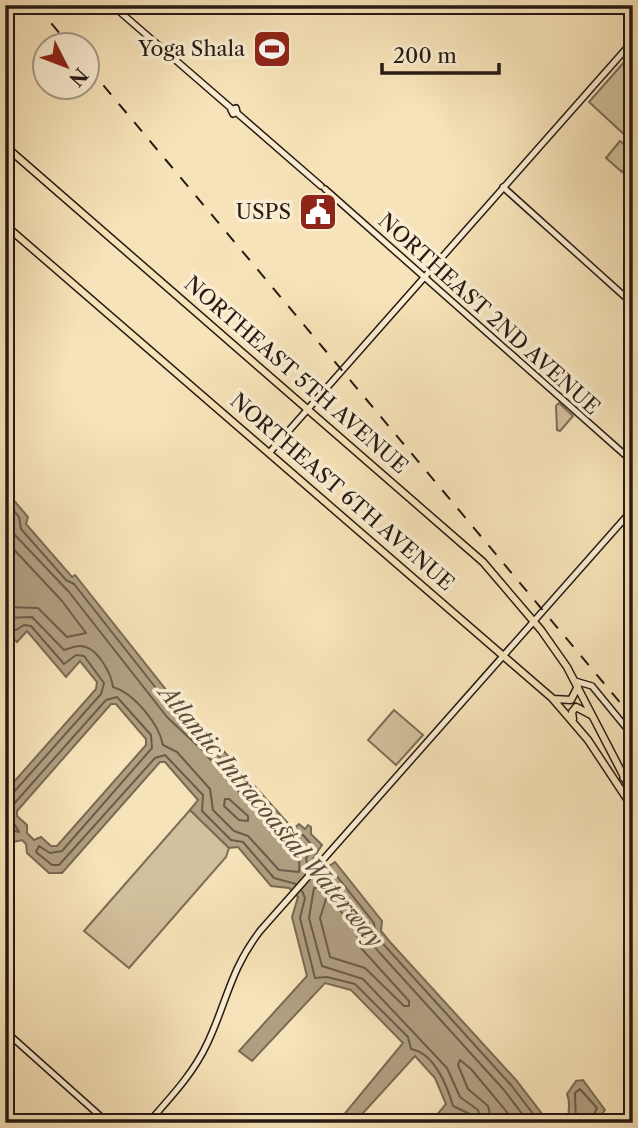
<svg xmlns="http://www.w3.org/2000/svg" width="638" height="1128" font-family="'Libre Caslon Text',serif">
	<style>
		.green { fill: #d3c19d; stroke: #7c6e58; stroke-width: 2 }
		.water { fill: #b09f81; stroke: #796a55; stroke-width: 2; fill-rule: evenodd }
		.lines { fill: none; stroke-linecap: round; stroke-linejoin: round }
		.shore { stroke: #6b5c4a; stroke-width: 2 }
		.secondary-casing { stroke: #261a13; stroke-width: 8 }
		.primary-casing { stroke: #261a13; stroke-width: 9 }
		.secondary { stroke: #faedd2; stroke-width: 5 }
		.primary { stroke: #f7e3b9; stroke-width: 6 }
		.rail { stroke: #261a13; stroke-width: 2; stroke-dasharray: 12 12; stroke-linecap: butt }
		.labels { text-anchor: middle; stroke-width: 7; stroke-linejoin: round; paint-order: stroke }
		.poi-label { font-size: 21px; fill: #261a13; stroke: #faedd2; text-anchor: end }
		.street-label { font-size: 21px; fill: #261a13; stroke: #faedd2 }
		.water-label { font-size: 23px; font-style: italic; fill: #5d4f3f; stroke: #faedd2 }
	</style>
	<rect width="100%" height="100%" fill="#f7e3b9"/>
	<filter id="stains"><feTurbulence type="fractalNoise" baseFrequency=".00286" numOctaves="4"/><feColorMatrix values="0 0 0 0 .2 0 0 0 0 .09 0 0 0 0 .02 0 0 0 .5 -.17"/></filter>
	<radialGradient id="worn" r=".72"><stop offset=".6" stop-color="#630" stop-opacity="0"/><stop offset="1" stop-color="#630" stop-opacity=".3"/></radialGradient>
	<path class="green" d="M633 52V131L627 137 589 102Z
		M620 141 633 152V160L622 172 606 158Z
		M559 403 573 416 560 431 557 430 556 406Z
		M394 710 423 735 396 765 368 740Z
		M190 810 229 848 226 857 129 968 84 931Z"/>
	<path class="water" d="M5 490 28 517 26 524 72 577 75 575 179 706 212 738 293 829 299 824 305 829 308 825 311 827V834L322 845 313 859 320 872 335 862 382 921 381 931 390 942 516 1080 549 1123H469L457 1114 449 1123H430L446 1104 435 1078 415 1056 354 1123H337L403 1043 351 990 325 983 252 1061 239 1051 307 976 292 917 298 897 289 888 271 886 238 847 229 848 190 810 198 800 165 762H160L62 873H49L27 853 26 844 22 840 14 842 5 834V792L96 689 97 682 80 661 66 677 27 631 17 642 5 631ZM111 704H116L146 739V745L57 846H51L41 837 34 840 27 833V825L17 816V811Z
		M583 1080 605 1110 595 1123H570C566 1112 572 1105 567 1094L576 1081Z"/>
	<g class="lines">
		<path class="shore" d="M5 500 19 517 21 529 66 580 74 584 174 711 207 743 288 834 303 835 312 845 306 859 309 869
			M5 514 14 534 69 592 167 717 201 749 282 840 300 845 299 872 279 870 248 836 234 831 213 810 210 789 177 752 163 745C159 724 134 693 113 687 111 673 97 646 80 646 74 646 69 649 64 650L32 617 5 618
			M5 540 62 601 86 633 67 637 38 608 5 607
			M5 627 16 630 24 625 31 626 64 664 76 655 84 656 104 683 101 694 13 793 5 796
			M225 799H229L248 816V821L239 820 224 806Z
			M5 829 19 832 10 817 12 806 106 700 117 697 151 735 152 748 62 851 50 853 39 846 36 852 52 865H59L155 758 165 755 203 795 202 811 231 840 243 842 274 878 296 884
			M315 876 323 879 336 875 374 923 375 934 385 946 511 1085 540 1123
			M302 891 305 898 300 918 315 978 327 977 355 984 408 1037 411 1049C434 1053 447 1085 453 1106L470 1114 473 1123
			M326 899H331L355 929 361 948 409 1001V1006H404L365 968 330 957 320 918Z
			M482 1123 478 1110 460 1097 447 1068 363 979 322 966 309 918 314 888 335 887 365 926 367 937 378 951 504 1090 529 1123
			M492 1123 488 1106 468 1089 458 1065 460 1060 471 1069 516 1123
			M576 1123 575 1093 580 1089 597 1108 590 1123"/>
		<defs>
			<path id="secondary" d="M112 5 232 109
				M236 108 237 112 233 114 231 110Z
				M237 113 321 186
				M503 187 633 304
				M325 189 633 462
				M270 452 633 41
				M575 681 592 686 633 736
				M623 778 633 757
				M5 1031 108 1123
				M148 1123C170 1098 193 1074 207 1044 227 1002 230 970 260 931L633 509"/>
			<path id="primary" d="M5 13 12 5
				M5 146 483 562 541 630 567 667 633 794
				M5 225 552 698 588 740 633 808
				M554 699 571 700 578 686
				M573 719 572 712 576 707 591 715"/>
		</defs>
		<use href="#secondary" class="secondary-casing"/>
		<use href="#primary" class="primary-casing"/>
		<use href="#secondary" class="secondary"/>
		<use href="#primary" class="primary"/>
		<path class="rail" d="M36 5 70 46
			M88 67 633 718"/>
	</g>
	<defs>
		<symbol id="stadium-square" viewBox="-11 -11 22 22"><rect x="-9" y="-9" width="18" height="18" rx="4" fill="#8f2418" stroke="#faedd2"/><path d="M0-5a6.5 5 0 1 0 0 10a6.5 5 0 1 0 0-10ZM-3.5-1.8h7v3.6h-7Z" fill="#fff"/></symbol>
		<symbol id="civic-square" viewBox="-11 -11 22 22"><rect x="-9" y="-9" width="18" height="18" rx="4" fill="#8f2418" stroke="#faedd2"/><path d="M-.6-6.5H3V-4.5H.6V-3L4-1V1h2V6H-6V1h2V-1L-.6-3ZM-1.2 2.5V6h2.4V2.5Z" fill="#fff"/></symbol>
	</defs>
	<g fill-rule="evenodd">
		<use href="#stadium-square" x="250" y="27" width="44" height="44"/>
		<use href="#civic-square" x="296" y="190" width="44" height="44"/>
	</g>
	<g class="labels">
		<g class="poi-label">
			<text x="245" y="56">Yoga Shala</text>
			<text x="291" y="219">USPS</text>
		</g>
		<g class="street-label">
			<text transform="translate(489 314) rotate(42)" y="7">NORTHEAST 2ND AVENUE</text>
			<text transform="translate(296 375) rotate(41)" y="7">NORTHEAST 5TH AVENUE</text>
			<text transform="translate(342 492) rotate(41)" y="7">NORTHEAST 6TH AVENUE</text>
		</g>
		<g class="water-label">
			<text transform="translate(271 816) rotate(50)" y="8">Atlantic Intracoastal Waterway</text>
		</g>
	</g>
	<rect width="638" height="1128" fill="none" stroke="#f7e3b9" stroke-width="28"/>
	<rect x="7" y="7" width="624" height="1114" fill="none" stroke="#261a13" stroke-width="3.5"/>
	<rect x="14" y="14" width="610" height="1100" fill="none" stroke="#261a13" stroke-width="2"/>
	<g transform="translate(66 66) rotate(132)"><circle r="33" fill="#faedd2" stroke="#a59986" stroke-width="2"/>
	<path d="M0-5L12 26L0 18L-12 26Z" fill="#8f2418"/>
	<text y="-10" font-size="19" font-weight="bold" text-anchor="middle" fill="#261a13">N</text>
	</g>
	<path d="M382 63v10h117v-10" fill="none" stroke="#261a13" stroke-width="3.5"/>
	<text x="393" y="63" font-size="21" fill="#261a13" stroke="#faedd2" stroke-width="5" paint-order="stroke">200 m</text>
	<rect width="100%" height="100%" filter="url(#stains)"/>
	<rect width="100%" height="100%" fill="url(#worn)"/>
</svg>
